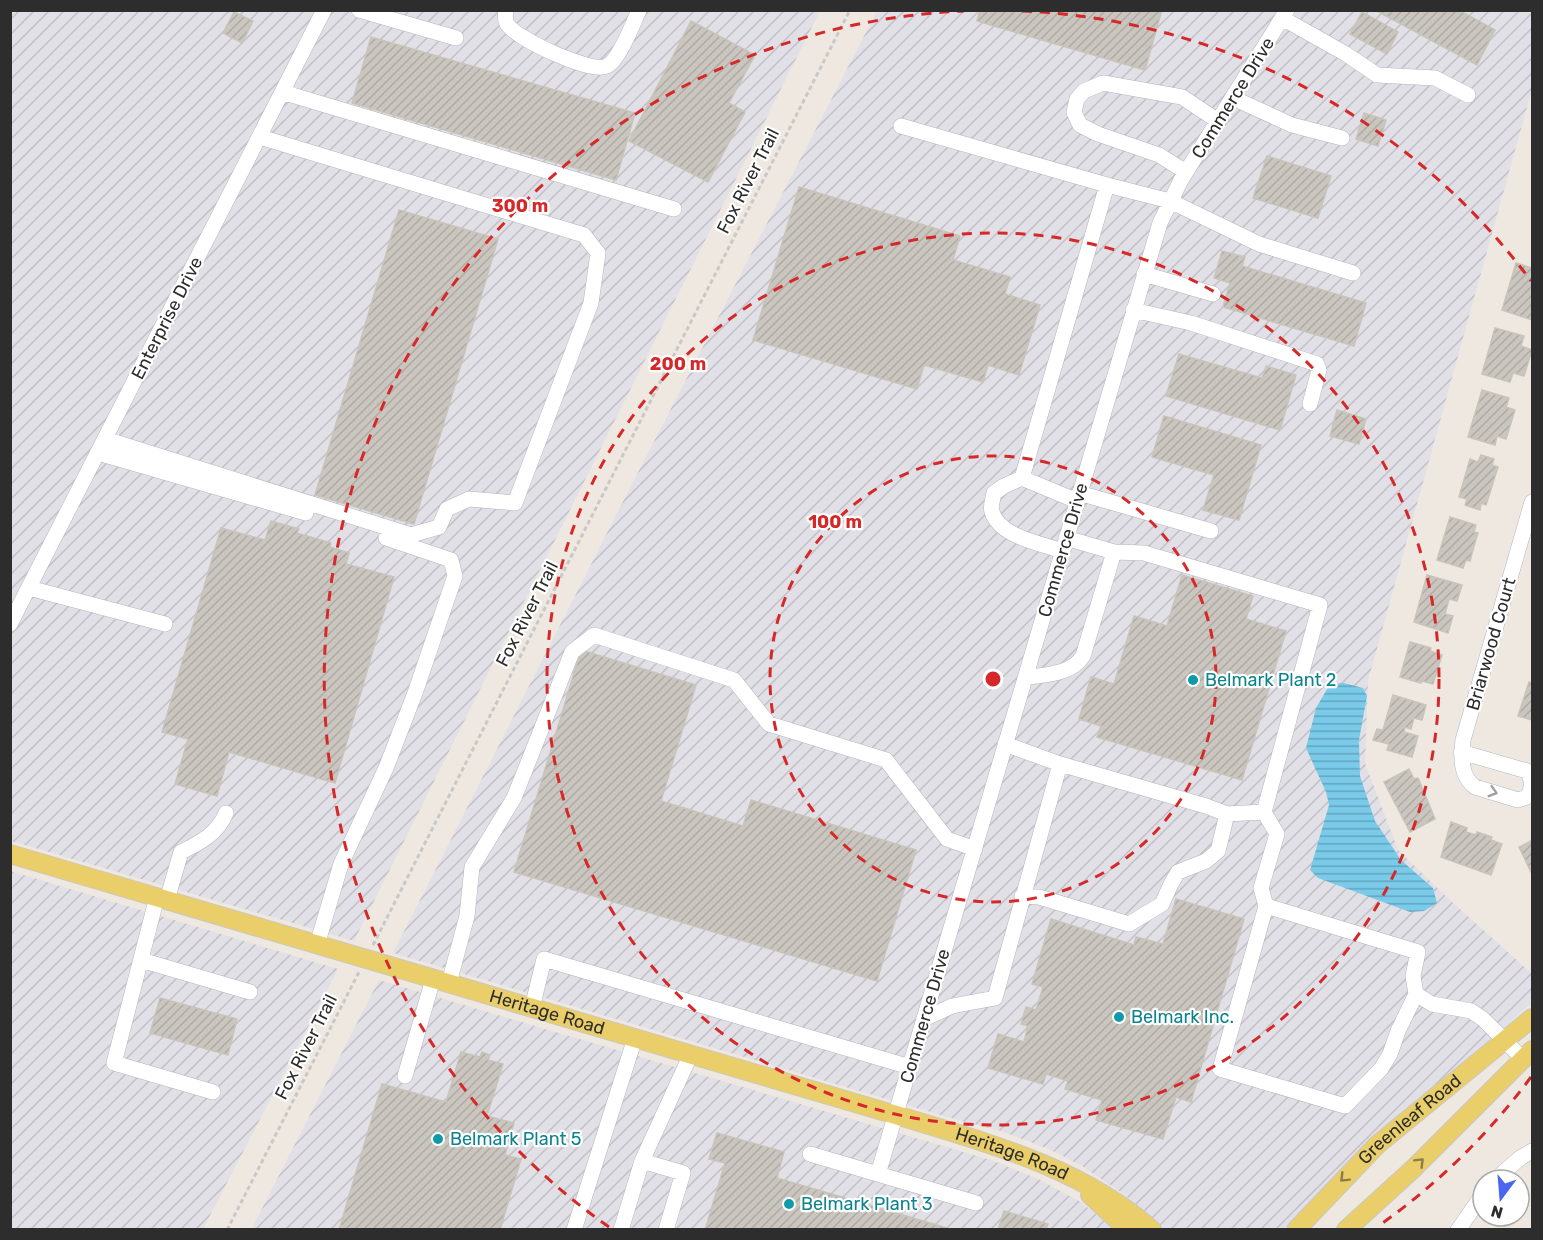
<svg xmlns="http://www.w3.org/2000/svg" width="1543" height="1240" font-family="Rubik,sans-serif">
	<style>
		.industrial { fill: url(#industrial-furrows) }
		.water { fill: url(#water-rules) }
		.building { fill: url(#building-hatch); stroke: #c9c4ba; stroke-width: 1.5 }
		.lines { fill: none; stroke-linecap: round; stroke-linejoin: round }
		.minor-casing { stroke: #b4b6bf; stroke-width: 16 }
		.major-casing { stroke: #c8c8c8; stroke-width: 20 }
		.path { stroke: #c8c8c8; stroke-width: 3; stroke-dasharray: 4.5 3; stroke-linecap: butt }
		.minor { stroke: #fff; stroke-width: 15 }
		.major { stroke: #eace69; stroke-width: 18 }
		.oneway { stroke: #a0a0a0 }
		.oneway2 { stroke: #8c7e4b }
		.ring { fill: none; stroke: #d62828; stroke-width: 3; stroke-dasharray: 10 8 }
		.culture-dot { fill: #0f9aa8; stroke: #fff; stroke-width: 2 }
		.labels { text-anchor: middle; stroke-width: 4.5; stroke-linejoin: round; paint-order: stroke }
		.street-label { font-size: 18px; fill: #2d2d2d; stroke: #fff }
		.culture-label { font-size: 18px; fill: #0d838f; stroke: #fff; text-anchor: start }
		.centre { fill: #d62828; stroke: #fff; stroke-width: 3 }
		.ring-label { font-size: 18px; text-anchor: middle; font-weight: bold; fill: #d62828; stroke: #fff; stroke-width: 4.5; stroke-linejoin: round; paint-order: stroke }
	</style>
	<defs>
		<pattern id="industrial-furrows" width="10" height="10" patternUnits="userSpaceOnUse" patternTransform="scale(1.5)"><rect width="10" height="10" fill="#e2e0e7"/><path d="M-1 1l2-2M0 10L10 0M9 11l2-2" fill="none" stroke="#c2c0c6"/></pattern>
		<pattern id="water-rules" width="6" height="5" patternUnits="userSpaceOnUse" patternTransform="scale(1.5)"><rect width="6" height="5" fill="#7acae9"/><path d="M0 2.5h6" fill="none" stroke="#64a4bd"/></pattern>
		<pattern id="building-hatch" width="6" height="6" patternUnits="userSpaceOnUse" patternTransform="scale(1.5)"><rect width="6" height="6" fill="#cac6bf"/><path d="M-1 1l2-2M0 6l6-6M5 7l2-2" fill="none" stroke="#aeaaa4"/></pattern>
	</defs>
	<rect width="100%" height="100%" fill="#eee8e1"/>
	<path class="industrial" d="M10 11H820L354 941 11 841Z
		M877 11H1532V89L1368 681 1365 763 1398 850 1452 902 1532 974V1002L1301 1213 1286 1229H1161L1125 1195 1082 1166 1049 1149 1001 1131 954 1119 393 953 633 482Z
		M10 871 338 969 203 1229H11Z
		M379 980 994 1161 1040 1180 1079 1201 1116 1230H251Z"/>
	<path class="water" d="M1344 683 1363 688 1367 696 1359 740 1360 776 1375 821 1401 860 1433 888 1437 903 1424 911 1410 912 1318 878 1310 870 1329 805 1326 792 1306 748 1316 708 1330 684Z"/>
	<path class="building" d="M980 10H1162L1145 70 977 21Z
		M1375 10H1459L1495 30 1477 65Z
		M234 12 253 21 242 43 223 33Z
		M1362 12 1398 32 1387 54 1350 34Z
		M691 21 755 55 729 103 745 112 708 182 629 141Z
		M371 37 635 113 616 180 352 103Z
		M1364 113 1386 120 1378 146 1356 139Z
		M1267 156 1331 176 1318 218 1253 198Z
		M799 187 960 236 953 260 1010 277 1005 294 1040 305 1019 375 988 365 983 382 924 365 917 389 753 340Z
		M399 210 498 239 414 524 315 495Z
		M1222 251 1245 257 1242 266 1366 303 1354 346 1223 307 1230 283 1214 278Z
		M1516 263 1532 268V320L1502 310Z
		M1495 328 1524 336 1521 346 1532 350 1524 376 1513 373 1510 382 1482 374Z
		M1179 354 1262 378 1266 366 1296 375 1280 430 1166 396Z
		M1482 390 1509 398 1506 407 1515 410 1506 439 1497 436 1495 445 1468 437Z
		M1337 410 1366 419 1359 444 1330 436Z
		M1164 416 1261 445 1239 520 1203 510 1214 475 1152 457Z
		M1481 455 1494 459 1492 465 1498 467 1486 505 1481 503 1480 510 1465 505 1467 499 1459 497 1470 459 1478 462Z
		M1450 517 1476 525 1474 532 1478 533 1474 546 1470 561 1466 560 1463 568 1437 560Z
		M271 521 299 529 297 533 331 543 330 547 349 553 346 564 394 577 335 783 229 752 217 796 175 784 188 739 162 732 221 528 265 540Z
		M1182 575 1253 596 1246 619 1286 631 1242 780 1097 737 1101 726 1079 719 1091 677 1114 684 1134 616 1167 626Z
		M1427 575 1462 585 1457 601 1449 599 1445 614 1453 616 1448 633 1414 622Z
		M1410 642 1431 648 1430 651 1442 655 1433 684 1422 681 1421 683 1400 677Z
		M581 650 696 685 661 801 743 826 751 800 916 850 877 981 514 872Z
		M1529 682 1532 683V720L1518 716Z
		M1393 695 1426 705 1422 720 1414 718 1411 729 1405 727 1404 732 1418 736 1412 757 1387 750 1389 744 1373 740 1377 729 1383 730Z
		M1409 769 1414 779 1418 778 1419 780 1435 819 1410 832 1384 782Z
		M1451 822 1467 828 1466 832 1476 835 1477 832 1492 837 1491 840 1502 844 1491 875 1441 857Z
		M1532 838V872H1531L1519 847 1531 841Z
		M1176 899 1244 919 1191 1102 1176 1097 1163 1139 1096 1120 1102 1100 1065 1089 1068 1081 1046 1074 1043 1084 988 1068 998 1034 1024 1042 1028 1026 1021 1024 1026 1007 1036 1010 1043 987 1032 984 1051 919 1134 945 1136 937 1163 944Z
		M160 998 237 1019 228 1055 150 1033Z
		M461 1052 480 1057 482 1052 490 1055 488 1060 503 1064 487 1116 514 1123 505 1155 521 1159 500 1230H339L382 1084 446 1102Z
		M717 1133 784 1152 777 1178 954 1230H705L725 1163 709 1159Z
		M1004 1211 1048 1224 1046 1230H998Z"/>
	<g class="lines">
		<defs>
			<path id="minor" d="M359 10 456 38
				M506 10C505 15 505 20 507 24 516 39 592 74 607 66 619 60 633 24 639 10
				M1282 18 1346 54 1377 75 1435 78 1468 95
				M282 92 674 209
				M1233 98 1292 125 1342 138
				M901 126 1107 185
				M1186 172 1159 155 1098 134 1080 125 1074 112 1077 99 1084 91 1103 83 1182 97 1218 121
				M1144 274 1213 294
				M1133 310 1191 323 1317 364 1319 370 1310 404
				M105 439 411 535 439 527 447 509 469 499 515 503 591 303 598 253 584 235 260 137
				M98 453 306 513
				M1022 478 1004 486 994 493C993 499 990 506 992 512 1000 537 1040 543 1062 551
				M1079 493 1211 531
				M1077 501 1022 478 1107 185 1170 201 1259 244 1353 273
				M1066 538 1114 552 1144 553 1320 605 1264 812 1227 814
				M29 588 165 624
				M10 624 324 10
				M1025 678C1045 674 1071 675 1083 656L1114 552
				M1005 744 1060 764 1206 806 1227 814 1218 851 1206 861 1178 872 1171 884 1162 904 1129 924 1039 897 1022 896
				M1461 752 1527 771C1533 781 1533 787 1527 797L1518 800 1475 787C1460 776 1461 757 1463 740L1532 502
				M1264 812 1277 834 1261 888 1266 906 1418 952 1413 976 1416 994 1432 1004 1471 1011 1483 1019 1523 1059
				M157 897 114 1063 213 1092
				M167 900 181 852C200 843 218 833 226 813
				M1266 906 1220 1069 1345 1106 1381 1069 1390 1054 1398 1031 1416 994
				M317 945 341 864 386 768 415 693 455 576 451 560 386 538
				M141 960 250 992
				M449 983 467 916 472 867 514 798 572 652 594 635 734 680 769 724 886 760 947 839 975 849
				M532 1008 544 959 910 1067
				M924 1019 952 1006 995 998 1060 764
				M405 1076 433 979
				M810 1154 976 1203
				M642 1161 683 1173 666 1230
				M878 1174 1160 223 1181 180 1287 10
				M1495 1180 1520 1158 1532 1151
				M574 1230 635 1038
				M621 1230 642 1161 691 1054
				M1458 1230 1483 1194"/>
			<g id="major">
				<path id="s1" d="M10 854 896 1115C984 1142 1082 1167 1152 1230"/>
				<path d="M1090 1195 1128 1230"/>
				<path id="s2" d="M1296 1230 1377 1145 1532 1018"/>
				<path d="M1346 1230 1413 1169 1532 1050"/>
			</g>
		</defs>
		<use href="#minor" class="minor-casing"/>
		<use href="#major" class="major-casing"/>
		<path class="path" d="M373 945 850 10
			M227 1230 359 972"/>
		<use href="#minor" class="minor"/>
		<use href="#major" class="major"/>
	</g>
	<defs><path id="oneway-chevron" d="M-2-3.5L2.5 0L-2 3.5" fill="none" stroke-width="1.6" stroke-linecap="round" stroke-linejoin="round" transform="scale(1.5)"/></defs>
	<use class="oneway" href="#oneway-chevron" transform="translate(1493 792) rotate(17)"/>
	<g class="oneway2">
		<use href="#oneway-chevron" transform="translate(1420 1162) rotate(-45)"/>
		<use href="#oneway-chevron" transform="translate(1344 1178) rotate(135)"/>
	</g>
	<g class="ring">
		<circle cx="993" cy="679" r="223"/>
		<circle cx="993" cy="679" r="446"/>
		<path d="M1531 1077A669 669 0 0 1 1377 1227M609 1227A669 669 0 0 1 964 11M1022 11A669 669 0 0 1 1531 281"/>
	</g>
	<g class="culture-dot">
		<circle cx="1193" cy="680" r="6"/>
		<circle cx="1119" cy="1017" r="6"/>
		<circle cx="438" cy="1139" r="6"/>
		<circle cx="789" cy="1204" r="6"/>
	</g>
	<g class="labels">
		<g class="street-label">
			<text transform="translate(1233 98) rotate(-58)" y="6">Commerce Drive</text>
			<text transform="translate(748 181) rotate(-63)" y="6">Fox River Trail</text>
			<text transform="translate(167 318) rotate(-63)" y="6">Enterprise Drive</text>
			<text transform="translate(1063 550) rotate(-74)" y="6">Commerce Drive</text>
			<text transform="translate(527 614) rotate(-63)" y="6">Fox River Trail</text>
			<text transform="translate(1491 644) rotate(-74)" y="6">Briarwood Court</text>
			<text dy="6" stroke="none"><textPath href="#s1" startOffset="560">Heritage Road</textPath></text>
			<text transform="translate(925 1016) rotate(-74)" y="6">Commerce Drive</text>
			<text transform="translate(306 1047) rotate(-63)" y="6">Fox River Trail</text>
			<text dy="6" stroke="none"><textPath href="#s2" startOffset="159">Greenleaf Road</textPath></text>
			<text dy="6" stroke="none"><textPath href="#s1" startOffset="1046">Heritage Road</textPath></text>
		</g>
		<g class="culture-label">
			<text x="1205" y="686">Belmark Plant 2</text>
			<text x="1131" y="1023">Belmark Inc.</text>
			<text x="450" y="1145">Belmark Plant 5</text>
			<text x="801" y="1210">Belmark Plant 3</text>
		</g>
	</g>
	<circle cx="993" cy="679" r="9" class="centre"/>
	<g class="ring-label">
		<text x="520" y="212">300 m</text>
		<text x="678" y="370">200 m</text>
		<text x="835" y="528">100 m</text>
	</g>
	<rect width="1543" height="1240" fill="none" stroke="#2d2d2d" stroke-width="24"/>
	<g transform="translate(1501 1198) rotate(196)"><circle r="28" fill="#ffffff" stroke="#ababab" stroke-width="1.5"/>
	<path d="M0-4.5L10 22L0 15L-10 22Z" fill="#4a66f1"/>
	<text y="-9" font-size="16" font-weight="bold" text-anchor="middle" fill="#2d2d2d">N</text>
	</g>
</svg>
